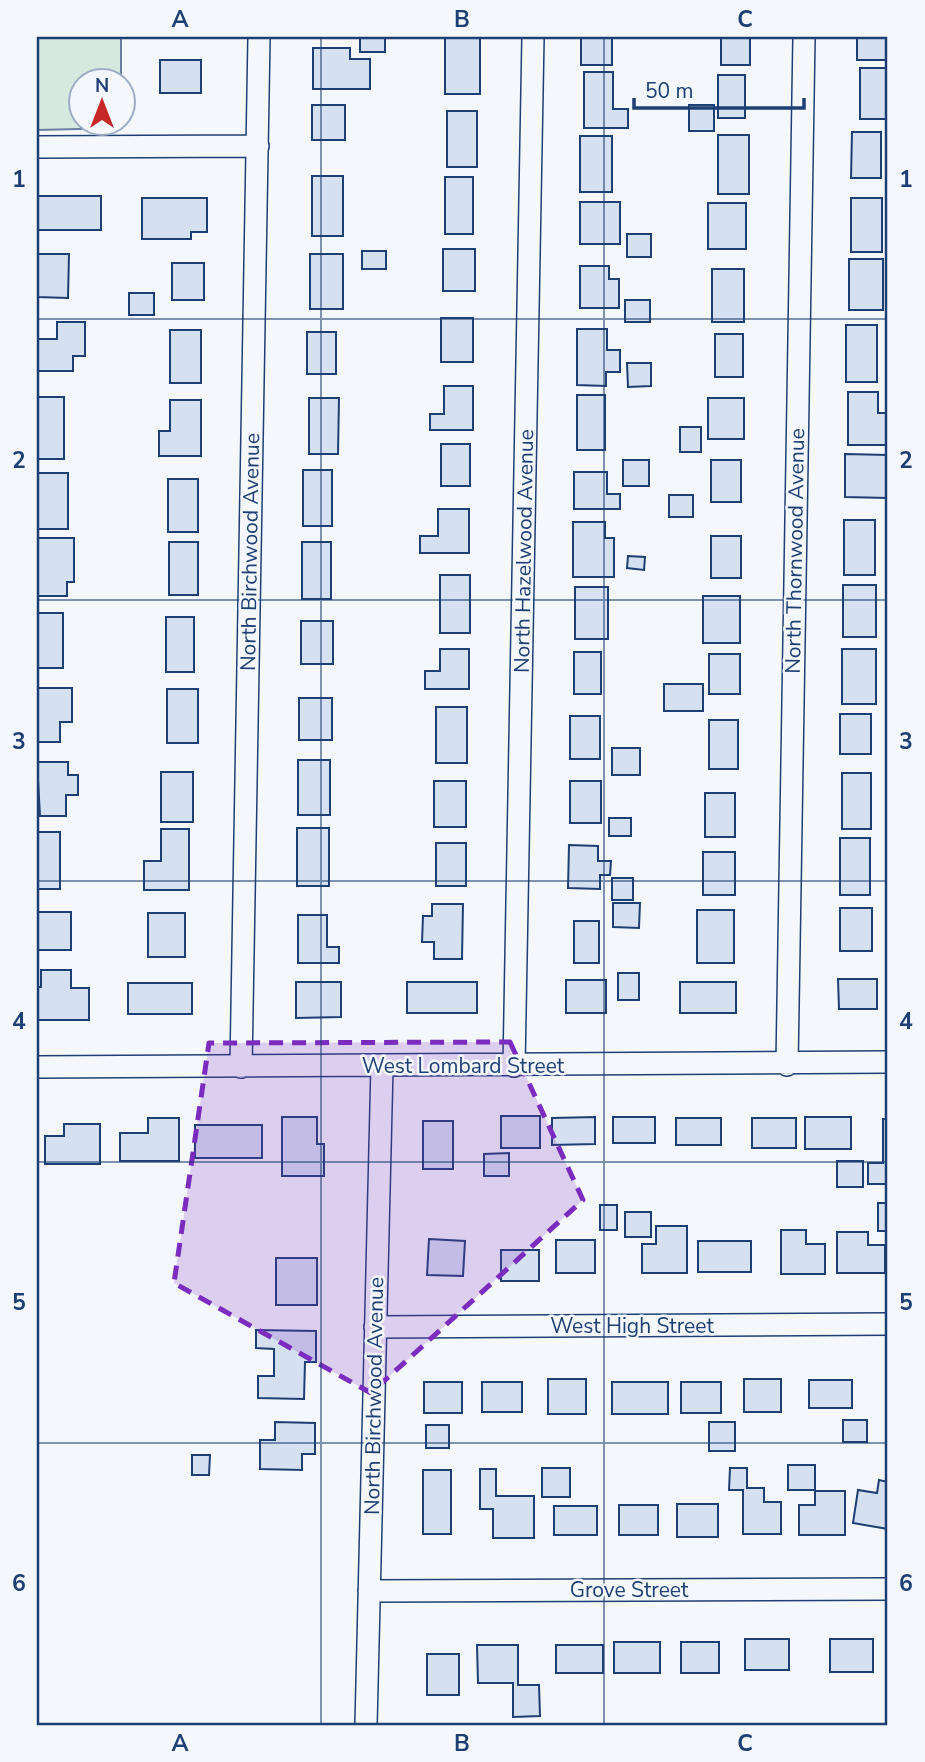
<svg xmlns="http://www.w3.org/2000/svg" width="925" height="1762" font-family="'Nunito Sans',sans-serif">
	<style>
		.green { fill: #d7e8df; stroke: #687fa3; stroke-width: 2 }
		.building { fill: #d5e0f0; stroke: #1d3f73; stroke-width: 2 }
		.lines { fill: none; stroke-linecap: round; stroke-linejoin: round }
		.minor-casing { stroke: #1d3f73; stroke-width: 24 }
		.minor { stroke: #f4f7fb; stroke-width: 21 }
		.marked { fill: #7b2cbf; fill-opacity: 0.2; stroke: #7b2cbf; stroke-width: 5; stroke-dasharray: 14 9; stroke-linejoin: round }
		.grid { fill: none; stroke: #1d3f73; stroke-width: 2; stroke-opacity: 0.55 }
		.labels { text-anchor: middle; stroke-width: 5; stroke-linejoin: round; paint-order: stroke }
		.street-label { font-size: 21px; fill: #1d3f73; stroke: #f4f7fb }
		.neatline { fill: none; stroke: #1d3f73; stroke-width: 2.5 }
		.grid-label { font-size: 23px; text-anchor: middle; font-weight: bold; fill: #1d3f73 }
	</style>
	<rect width="100%" height="100%" fill="#f4f7fb"/>
	<path class="green" d="M37 37H121V80H80V122L122 123V128L37 130Z"/>
	<path class="building" d="M360 37H385V52H360Z
		M445 37H480V94H445Z
		M581 37H612V65H581Z
		M721 37H750V65H721Z
		M857 37H888V60H857Z
		M313 48H350V59H370V89H313Z
		M160 60H201V93H160Z
		M860 68H886V119H860Z
		M584 72H613V109H628V128H584Z
		M718 75H745V118H718Z
		M312 105H345V140H312Z
		M689 105H714V131H689Z
		M447 111H477V167H447Z
		M852 132H881V178H851Z
		M718 135H749V194H718Z
		M580 136H612V192H580Z
		M312 176H343V236H312Z
		M445 177H473V234H445Z
		M37 196H101V230H37Z
		M142 198H207V232H191V239H142Z
		M851 198H882V252H851Z
		M580 202H620V244H580Z
		M708 203H746V249H708Z
		M627 234H651V257H627Z
		M443 249H475V291H443Z
		M362 251H386V269H362Z
		M37 254H69L68 298 37 297Z
		M310 254H343V309H310Z
		M849 259H883V310H849Z
		M172 263H204V300H172Z
		M580 266H609V279H619V308H580Z
		M712 269H744V322H712Z
		M129 293H154V315H129Z
		M625 300H650V322H625Z
		M441 318H473V362H441Z
		M57 322H85V356H73V371H37V339H57Z
		M846 325H877V382H846Z
		M577 329H607V350H620V372H606V386L577 385Z
		M170 330H201V383H170Z
		M307 332H336V374H307Z
		M715 334H743V377H715Z
		M627 363H651V386L628 387Z
		M444 386H473V430H430V414H444Z
		M848 392H878V413H888V445H848Z
		M577 395H605V450H577Z
		M37 397H64V459H37Z
		M309 398H339L338 454H309Z
		M708 398H744V439H708Z
		M170 400H201V456H159V431H170Z
		M680 427H701V452H680Z
		M441 444H470V486H441Z
		M845 454 888 455V498L845 497Z
		M623 460H649V486H623Z
		M711 460H741V502H711Z
		M303 470H332V526H303Z
		M574 472H607V494H620V509H574Z
		M37 473H68V529H37Z
		M168 479H198V532H168Z
		M669 495H693V517H669Z
		M438 509H469V553H420V536H438Z
		M844 520H875V575H844Z
		M573 522H605V538H614V577H573Z
		M711 536H741V578H711Z
		M37 538H74V582H67V596H37Z
		M169 542H198V595H169Z
		M302 542H331V599H302Z
		M628 556 645 557 644 570 627 568Z
		M440 575H470V633H440Z
		M843 585H876V637H843Z
		M575 587H608V639H575Z
		M703 596H740V643H703Z
		M37 613H63V668H37Z
		M166 617H194V672H166Z
		M301 621H333V664H301Z
		M440 649H469V689H425V671H440Z
		M842 649H876V704H842Z
		M574 652H601V694H574Z
		M709 654H740V694H709Z
		M664 684H703V711H664Z
		M37 688H72V722H60V742H37Z
		M167 689H198V743H167Z
		M299 698H332V740H299Z
		M436 707H467V763H436Z
		M840 714H871V754H840Z
		M570 716H600V759H570Z
		M709 720H738V769H709Z
		M612 748H640V775H612Z
		M298 760H330V815H298Z
		M37 762H68V775H78V795H66V816H40Z
		M161 772H193V822H161Z
		M842 773H871V829H842Z
		M434 781H466V827H434Z
		M570 781H601V823H570Z
		M705 793H735V837H705Z
		M609 818H631V836H609Z
		M297 828H329V886H297Z
		M161 829H189V890H144V861H161Z
		M37 832H60V889H37Z
		M840 838H870V895H840Z
		M436 843H466V886H436Z
		M569 845 598 846V861H611L610 875H600V889L568 888Z
		M703 852H735V895H703Z
		M612 878H633V900H612Z
		M613 903H640L639 928 613 927Z
		M432 904H463L462 959H434V942H422L423 916H432Z
		M840 908H872V951H840Z
		M697 910H734V963H697Z
		M37 912H71V950H37Z
		M148 913H185V957H148Z
		M298 915H327V947H339V963H298Z
		M574 921H599V963H574Z
		M41 970H71V988H89V1020H37V987H41Z
		M618 973H639V1000H618Z
		M838 979H877V1009H839Z
		M566 980H606V1013H566Z
		M296 982H341V1017L296 1018Z
		M407 982H477V1013H407Z
		M680 982H736V1013H680Z
		M128 983H192V1014H128Z
		M501 1116H540V1148H501Z
		M282 1117H317V1144H324V1176H282Z
		M595 1117V1144L552 1145V1118Z
		M613 1117H655V1143H613Z
		M805 1117H851V1149H805Z
		M148 1118H179V1161H120V1133H148Z
		M676 1118H721V1145H676Z
		M752 1118H796V1148H752Z
		M883 1119H888V1184H868V1163H883Z
		M423 1121H453V1169H423Z
		M64 1124H100V1164H45V1136H64Z
		M195 1125H262V1158H195Z
		M509 1153V1176H484V1154Z
		M837 1161H863V1187H837Z
		M878 1203H888V1231H878Z
		M600 1205H617V1230H600Z
		M625 1212H651V1237H625Z
		M656 1226H687V1273H642V1244H656Z
		M781 1230H806V1244H825V1274H781Z
		M837 1232H868V1245H885V1273H837Z
		M429 1239 465 1241 463 1276 427 1275Z
		M556 1240H595V1273H556Z
		M698 1241H751V1272H698Z
		M501 1250H539V1281H501Z
		M276 1258H317V1305H276Z
		M256 1330 316 1331V1362H305L304 1399 258 1398V1376H274V1349L256 1348Z
		M548 1379H586V1414H548Z
		M744 1379H781V1412H744Z
		M809 1380H852V1408H809Z
		M424 1382H462V1413H424Z
		M482 1382H522V1412H482Z
		M612 1382H668V1414H612Z
		M681 1382H721V1413H681Z
		M843 1420H867V1442H843Z
		M275 1422 315 1423V1454H302V1470L260 1469V1440H275Z
		M709 1422H735V1451H709Z
		M426 1425H449V1448H426Z
		M192 1455H210L209 1475H192Z
		M788 1465H815V1490H788Z
		M542 1468H570V1497H542Z
		M730 1468H747V1488H764V1502H781V1534H743V1490H729Z
		M480 1469H496V1496H534V1538H493V1509H480Z
		M423 1470H451V1534H423Z
		M879 1480 888 1482V1529L853 1523 858 1490 877 1493Z
		M815 1491H845V1535H799V1505H815Z
		M677 1504H718V1537H677Z
		M619 1505H658V1535H619Z
		M554 1506H597V1535H554Z
		M745 1639H789V1670H745Z
		M830 1639H873V1672H830Z
		M614 1642H660V1673H614Z
		M681 1642H719V1673H681Z
		M477 1645H518V1685H539L540 1716 513 1717V1683H478Z
		M556 1645H603V1673H556Z
		M427 1654H459V1695H427Z"/>
	<g class="lines">
		<defs>
			<path id="minor" d="M37 147 258 146
				M787 1065 804 37
				M514 1066 533 37
				M37 1067 888 1062
				M241 1067 259 37
				M375 1327 888 1324
				M369 1591 888 1589
				M366 1725 382 1066"/>
		</defs>
		<use href="#minor" class="minor-casing"/>
		<use href="#minor" class="minor"/>
	</g>
	<path class="marked" d="M510 1042 583 1200 371 1393 174 1283 209 1043Z"/>
	<path class="grid" d="M321 37V1725M604 37V1725M37 319H888M37 600H888M37 881H888M37 1162H888M37 1443H888"/>
	<g class="labels">
		<g class="street-label">
			<text transform="translate(524 551) rotate(-89)" y="7">North Hazelwood Avenue</text>
			<text transform="translate(795 551) rotate(-89)" y="7">North Thornwood Avenue</text>
			<text transform="translate(250 552) rotate(-89)" y="7">North Birchwood Avenue</text>
			<text x="463" y="1073">West Lombard Street</text>
			<text x="632" y="1333">West High Street</text>
			<text transform="translate(374 1396) rotate(-89)" y="7">North Birchwood Avenue</text>
			<text x="629" y="1597">Grove Street</text>
		</g>
	</g>
	<rect width="925" height="1762" fill="none" stroke="#f4f7fb" stroke-width="77"/>
	<g transform="translate(102 102)"><circle r="33" fill="#f4f7fb" stroke="#9eadc5" stroke-width="2"/>
	<path d="M0-5L12 26L0 18L-12 26Z" fill="#c62828"/>
	<text y="-10" font-size="19" font-weight="bold" text-anchor="middle" fill="#1d3f73">N</text>
	</g>
	<path d="M634 98v10h170v-10" fill="none" stroke="#1d3f73" stroke-width="3.5"/>
	<text x="645" y="98" font-size="21" fill="#1d3f73" stroke="#f4f7fb" stroke-width="5" paint-order="stroke">50 m</text>
	<rect x="38" y="38" width="848" height="1686" class="neatline"/>
	<g class="grid-label">
		<text x="180" y="27">A</text>
		<text x="462" y="27">B</text>
		<text x="745" y="27">C</text>
		<text x="19" y="187">1</text>
		<text x="906" y="187">1</text>
		<text x="19" y="468">2</text>
		<text x="906" y="468">2</text>
		<text x="19" y="749">3</text>
		<text x="906" y="749">3</text>
		<text x="19" y="1029">4</text>
		<text x="906" y="1029">4</text>
		<text x="19" y="1310">5</text>
		<text x="906" y="1310">5</text>
		<text x="19" y="1591">6</text>
		<text x="906" y="1591">6</text>
		<text x="180" y="1751">A</text>
		<text x="462" y="1751">B</text>
		<text x="745" y="1751">C</text>
	</g>
</svg>
